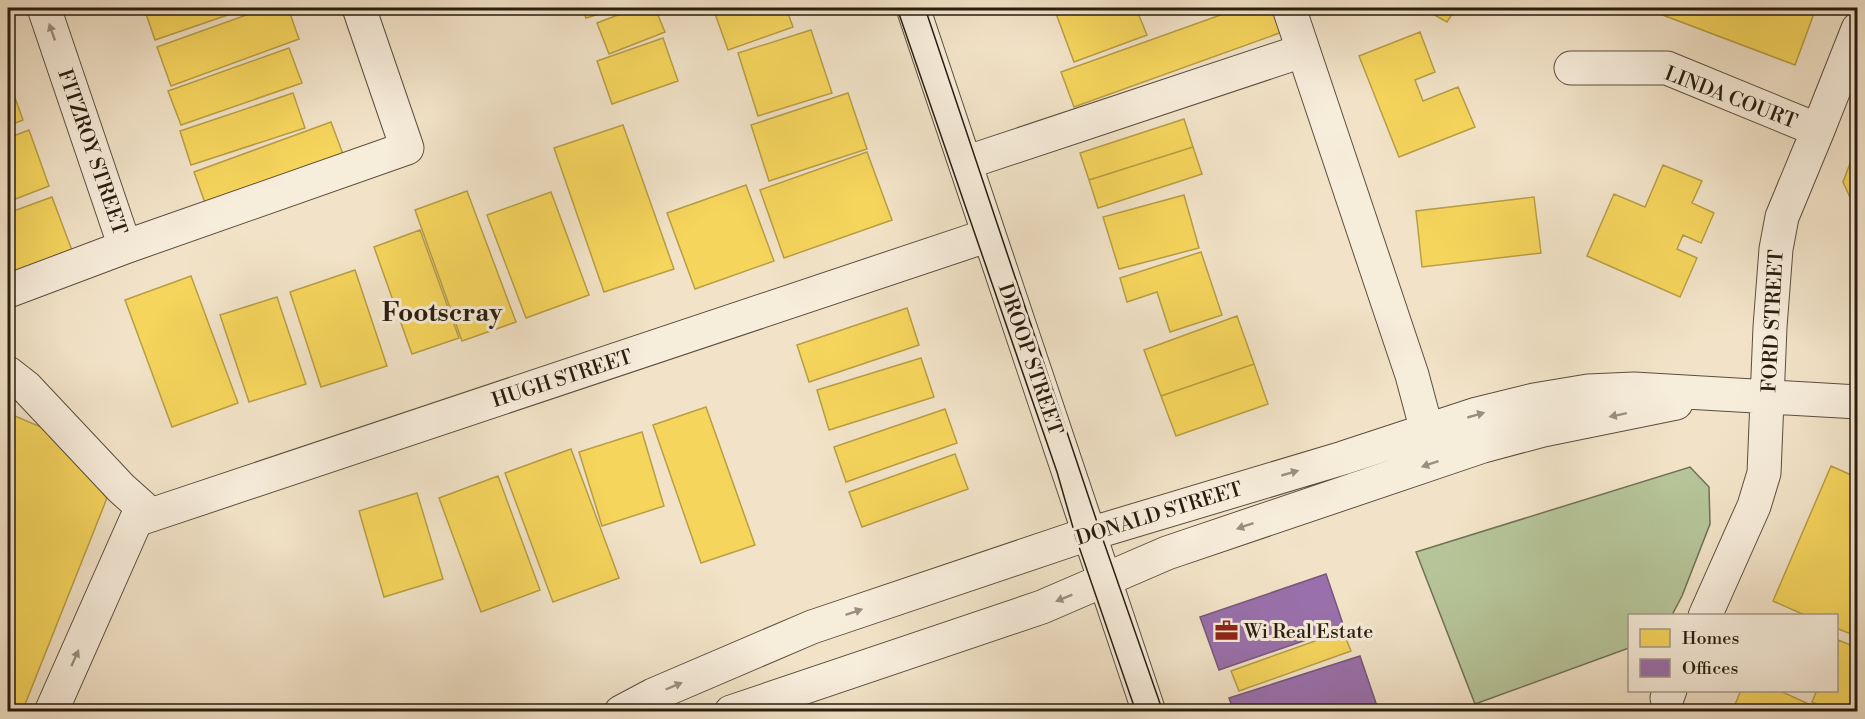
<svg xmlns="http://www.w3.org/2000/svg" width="1865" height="719" font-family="'Libre Bodoni',serif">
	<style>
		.green { fill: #b6c599; stroke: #707154; stroke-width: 1.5 }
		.homes { fill: #f6d55c; stroke: #b89e45; stroke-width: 1.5 }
		.offices { fill: #9970ab; stroke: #77577c; stroke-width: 1.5 }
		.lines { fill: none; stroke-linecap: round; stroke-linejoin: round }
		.minor-casing { stroke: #5b4e3d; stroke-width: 35 }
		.minor { stroke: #f7eddb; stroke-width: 33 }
		.tram { stroke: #291d0f; stroke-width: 1.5 }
		.oneway { fill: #9a8f7f }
		.labels { text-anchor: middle; stroke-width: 6; stroke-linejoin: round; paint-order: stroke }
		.street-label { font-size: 20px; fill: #291d0f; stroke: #f7eddb }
		.poi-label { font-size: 20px; fill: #291d0f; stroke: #f7eddb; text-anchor: start }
		.district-label { font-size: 26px; font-weight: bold; fill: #291d0f; stroke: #f7eddb }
	</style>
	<rect width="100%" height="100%" fill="#f2e3c8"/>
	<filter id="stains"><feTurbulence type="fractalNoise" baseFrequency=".00333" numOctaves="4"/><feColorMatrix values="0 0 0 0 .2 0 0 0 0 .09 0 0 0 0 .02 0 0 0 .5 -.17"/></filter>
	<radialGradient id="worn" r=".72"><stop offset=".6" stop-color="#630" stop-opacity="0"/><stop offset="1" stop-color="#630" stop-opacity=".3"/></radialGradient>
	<path class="green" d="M1690 467 1709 487 1710 524 1682 596 1672 615 1630 616 1629 648 1475 704 1416 552Z"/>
	<path class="homes" d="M144 8H248L155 40Z
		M266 8H288L299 39 171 86 157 47Z
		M582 8H619L586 18Z
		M636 8H655L665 32 609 54 597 23Z
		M713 8H786L793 27 728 50Z
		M1054 8H1136L1147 35 1074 62Z
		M1240 8H1276L1285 31 1074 107 1061 72Z
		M1422 8H1456L1447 22Z
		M1653 8H1816L1795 65 1652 11Z
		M811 30 832 93 758 116 738 53Z
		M1420 32 1435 72 1415 80 1423 101 1458 87 1475 127 1399 157 1359 56Z
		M663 38 678 81 612 104 597 61Z
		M289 48 302 83 181 125 168 91Z
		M8 78 23 120 8 126Z
		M293 93 305 128 191 165 180 131Z
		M848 93 867 149 769 181 751 125Z
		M1184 119 1193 147 1089 180 1080 153Z
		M331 122 346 162 209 214 194 172Z
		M623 125 674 269 604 292 554 148Z
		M29 130 49 186 8 202V138Z
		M1858 131V151L1851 149Z
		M1193 147 1202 174 1098 208 1089 180Z
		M867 152 892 220 784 258 760 190Z
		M1852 158 1858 159V215L1843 182Z
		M1663 165 1702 181 1692 203 1714 213 1701 243 1683 235 1677 249 1697 258 1680 297 1587 256 1614 194 1645 207Z
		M746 185 774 261 695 289 667 213Z
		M467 191 516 322 462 341 415 210Z
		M551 192 589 295 526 318 487 215Z
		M1184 195 1199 248 1119 269 1103 217Z
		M52 197 73 253 8 277V213Z
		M1534 197 1541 253 1422 267 1416 211Z
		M420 230 459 338 412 354 374 247Z
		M1201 252 1222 315 1170 332 1157 292 1127 302 1120 278Z
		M355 270 387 366 321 387 290 292Z
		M191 276 238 403 172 427 125 300Z
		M277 297 306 384 249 402 220 315Z
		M907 308 919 345 809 382 797 345Z
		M1237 316 1254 364 1161 396 1144 350Z
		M921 358 934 397 829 430 817 390Z
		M1254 364 1268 404 1176 436 1161 396Z
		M706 407 755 545 701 563 653 425Z
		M945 409 957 443 846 482 834 447Z
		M8 413 48 430 107 498 22 712H8Z
		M642 432 664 506 602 526 579 452Z
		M571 449 619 578 553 602 505 473Z
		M955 454 968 489 862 527 849 492Z
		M1831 466 1858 478V637L1836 628V616H1807L1773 601Z
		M498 476 540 590 481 612 439 498Z
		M417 493 443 579 384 597 359 511Z
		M1343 631 1351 651 1239 691 1231 671Z
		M1838 640 1858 648V712H1834L1812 702 1817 690H1836Z
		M1741 690H1778L1826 712H1732Z"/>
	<path class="offices" d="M1326 574 1344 627 1219 670 1200 617Z
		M1360 656 1379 712H1234L1229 698Z"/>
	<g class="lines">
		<defs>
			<path id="minor" d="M44 8 125 247
				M913 8 1149 712
				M1289 8 1412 375 1427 431
				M1571 68H1667L1818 130
				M965 163 1302 51
				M8 291 125 247 407 148 359 8
				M8 373 26 387 121 488 151 515
				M1705 616 1754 506 1764 473 1770 327 1776 249 1782 217 1818 130 1858 29
				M1667 698 1670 690
				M51 712 136 520 989 235
				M621 712 653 695 812 627 1076 538 1343 458 1477 414 1534 400 1588 391 1634 389 1858 402
				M731 712 1042 607 1167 553 1483 446 1543 430 1676 403"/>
		</defs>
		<use href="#minor" class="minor-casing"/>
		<use href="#minor" class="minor"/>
		<path class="tram" d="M897 8 1057 472 1076 538 1136 712
			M925 8 1100 531 1163 712"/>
	</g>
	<defs><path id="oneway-solid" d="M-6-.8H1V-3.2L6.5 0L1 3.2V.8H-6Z" transform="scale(1.5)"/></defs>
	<g class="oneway">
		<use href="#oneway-solid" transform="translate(52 32) rotate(-109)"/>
		<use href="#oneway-solid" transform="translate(1476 415) rotate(-16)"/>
		<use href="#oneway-solid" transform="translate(1618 415) rotate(168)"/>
		<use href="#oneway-solid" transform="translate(1430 464) rotate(161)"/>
		<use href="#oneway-solid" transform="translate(1290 473) rotate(-16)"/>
		<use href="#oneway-solid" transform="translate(1245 526) rotate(161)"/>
		<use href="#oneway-solid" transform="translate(1064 598) rotate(158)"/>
		<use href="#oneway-solid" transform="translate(854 612) rotate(-19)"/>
		<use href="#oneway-solid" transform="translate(75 658) rotate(-66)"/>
		<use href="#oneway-solid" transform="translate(674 686) rotate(-23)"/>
	</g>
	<defs>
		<symbol id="office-bare" viewBox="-9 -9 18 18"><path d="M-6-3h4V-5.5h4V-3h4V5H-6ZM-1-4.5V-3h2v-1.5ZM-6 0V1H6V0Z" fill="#8f2418" stroke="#f7eddb" stroke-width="2.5" paint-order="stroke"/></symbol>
	</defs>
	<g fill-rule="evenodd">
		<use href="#office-bare" x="1210" y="614" width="33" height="33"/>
	</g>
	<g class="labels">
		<g class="street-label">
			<text transform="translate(1731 97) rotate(21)" y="7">LINDA COURT</text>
			<text transform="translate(93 152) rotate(71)" y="7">FITZROY STREET</text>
			<text transform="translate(1772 321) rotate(-87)" y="7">FORD STREET</text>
			<text transform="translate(1031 359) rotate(71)" y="7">DROOP STREET</text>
			<text transform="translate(562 378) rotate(-18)" y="7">HUGH STREET</text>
			<text transform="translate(1159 513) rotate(-17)" y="7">DONALD STREET</text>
		</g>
		<g class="poi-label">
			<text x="1244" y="638">Wi Real Estate</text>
		</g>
		<g class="district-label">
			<text x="442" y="321">Footscray</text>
		</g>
	</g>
	<rect width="1865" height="719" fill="none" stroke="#f2e3c8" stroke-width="30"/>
	<rect x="9" y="9" width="1847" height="701" fill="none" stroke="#291d0f" stroke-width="3"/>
	<rect x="15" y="15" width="1835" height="689" fill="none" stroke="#291d0f" stroke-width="1.5"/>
	<rect x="1628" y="614" width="210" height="78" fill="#f7eddb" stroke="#a59a89" stroke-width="1.5"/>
	<rect x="1640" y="629" width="30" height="18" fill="#f6d55c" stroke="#a59a89" stroke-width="1.5"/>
	<text x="1682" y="644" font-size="18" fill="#291d0f">Homes</text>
	<rect x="1640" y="659" width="30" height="18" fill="#9970ab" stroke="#a59a89" stroke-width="1.5"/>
	<text x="1682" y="674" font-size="18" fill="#291d0f">Offices</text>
	<rect width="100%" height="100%" filter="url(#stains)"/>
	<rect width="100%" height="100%" fill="url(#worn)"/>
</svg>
